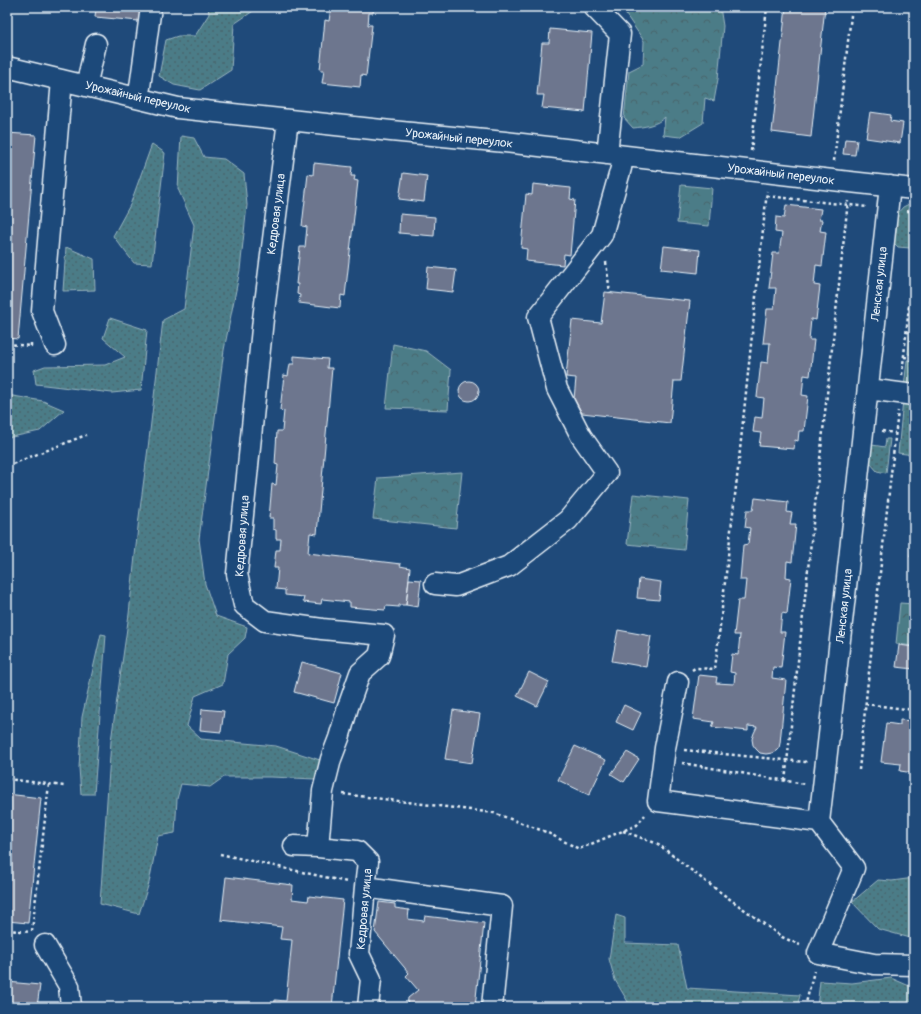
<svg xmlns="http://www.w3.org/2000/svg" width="921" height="1014" font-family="Pangolin,sans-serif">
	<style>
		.grass { fill: url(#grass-dots); stroke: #9ab6c0 }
		.park { fill: url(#park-crowns); stroke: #9ab6c0 }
		.building { fill: #6d768e; stroke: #e8f1f8 }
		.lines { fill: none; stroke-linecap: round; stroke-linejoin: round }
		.minor-casing { stroke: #e8f1f8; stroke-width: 23 }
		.path { stroke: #e8f1f8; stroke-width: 2.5; stroke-dasharray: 3 3; stroke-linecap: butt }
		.minor { stroke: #1f4a7a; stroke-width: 20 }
		.labels { text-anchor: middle; stroke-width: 3.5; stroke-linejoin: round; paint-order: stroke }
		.street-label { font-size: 12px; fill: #e8f1f8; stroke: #1f4a7a }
	</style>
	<defs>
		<pattern id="grass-dots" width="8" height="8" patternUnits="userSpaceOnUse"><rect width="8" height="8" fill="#4c7c87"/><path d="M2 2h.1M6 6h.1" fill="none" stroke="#49656c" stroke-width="1.8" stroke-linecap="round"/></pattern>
		<pattern id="park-crowns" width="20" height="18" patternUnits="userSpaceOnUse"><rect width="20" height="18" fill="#4c7c87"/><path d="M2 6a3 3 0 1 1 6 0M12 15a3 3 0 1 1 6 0" fill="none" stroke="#49656c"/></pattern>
	</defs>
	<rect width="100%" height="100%" fill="#1f4a7a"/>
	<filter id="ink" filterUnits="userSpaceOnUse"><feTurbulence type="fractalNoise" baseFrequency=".025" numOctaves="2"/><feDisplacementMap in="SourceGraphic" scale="8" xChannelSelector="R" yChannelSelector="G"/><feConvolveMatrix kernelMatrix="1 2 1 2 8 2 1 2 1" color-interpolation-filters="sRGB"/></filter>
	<g filter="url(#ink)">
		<path class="grass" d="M208 7H259L234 24 231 70 200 90 174 85 159 76 166 40 178 36H195L209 14Z
			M181 136 194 138 204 157 224 159 244 174 247 205 240 270 224 350 199 539 205 584 216 616 247 627 245 638 228 654 223 684 195 696 187 726 201 739 276 746 320 760 315 779 271 777H224L210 787 181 784 177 799 175 833 158 836 149 883 139 914 100 904 111 741 129 614 139 517 148 448 163 320 184 309 194 225 178 189Z
			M152 144 165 153 152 264 134 263 113 236 130 205Z
			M909 204H914L910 248 898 247 894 243 896 215 903 207Z
			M66 247 94 259 95 290 63 291Z
			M914 299V355L908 354Z
			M110 318 147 330 141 390 112 393 36 384 34 370 45 366 105 365 125 357 103 338Z
			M907 360 914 361V389L904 388Z
			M7 395 43 401 64 410 40 431 7 438Z
			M903 400 914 401V455L898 453Z
			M886 439H890L886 473 877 471 870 463 872 445 885 447Z
			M101 634 106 635 94 794H81L79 768 82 717Z
			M914 878V939L878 929 852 902 878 880 892 881Z
			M616 915 625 918V943L678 945 687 988 800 995 797 1007H631L615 980 609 959Z
			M891 978 914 988V1007H817L820 981 852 983Z"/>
		<path class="park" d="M609 7H720L723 26 718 79 714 101 705 98 703 123 680 137 663 135 665 117C657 125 644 127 633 128L624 118 629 71 643 64 644 41 624 12Z
			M681 185 712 188 709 226 677 223Z
			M393 344 426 351 451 370 448 410 386 408Z
			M462 472 456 528 373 519 378 478Z
			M633 494 689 500 684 550 627 544Z
			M900 603 914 604V646L896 644Z"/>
		<path class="building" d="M96 7H141L139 21 95 17Z
			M331 7H374L373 13H369L368 25H372L366 76 361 75 360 87 322 83 324 70H320L325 20 329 21Z
			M786 7H825L811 137 772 132Z
			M550 29 592 33 585 112 542 108 544 95H537L542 43H549Z
			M870 112 891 115 890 121 903 123 900 143 866 138Z
			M7 133 36 135 18 339 7 338Z
			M845 139 857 140 855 155 843 154Z
			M314 163 352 167 351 176H355L354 180 358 181 345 296 341 295 340 308 299 303 300 295 297 294 298 284H296L300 247H305L307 227 302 226 308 174 313 175Z
			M403 173 427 176 424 202 399 199Z
			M533 184 571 188 570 199 575 200 570 255 564 254 563 265 526 261 527 249 521 248 526 194 532 195Z
			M786 205 821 209 819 220H822L820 231 826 232 822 266 816 265 814 285 820 286 816 320 811 319 809 340H814L810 376 804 375 802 395 808 396 804 431H799L798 441 795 440 794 449 759 446 761 433 753 432 755 417 762 418 764 398 757 397 761 362 768 363 770 343H763L767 309H774L776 288H769L773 253H779L782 233 775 232 776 217 784 218Z
			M400 214 435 217 434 236 399 233Z
			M664 246 700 250 698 273 661 269Z
			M428 267 456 270 453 292 426 289Z
			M605 292 690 301 681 381H674L670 423 582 413 574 399 576 378 566 377 572 320 601 323Z
			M294 356 328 359 327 368H332L317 534 310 533 308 553 401 564 400 566 410 568 406 605H399V607L386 606 385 610 350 607V602L322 599 321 604 303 602 304 597 285 595V590L276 589 278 568H274L276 550H280L281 539H276V530L273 529V518H269L272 484 276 485 278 465 275 464 277 431H282L284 411 280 410 284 375 288 376 290 364H294Z
			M459 391a10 10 0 1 1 20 0a10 10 0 1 1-20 0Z
			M755 498 788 502 787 512 792 513 790 524H796L792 562 787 561 786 577 791 578 787 614 782 613 780 632H785L781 668 773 667 772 678 786 680 780 743 779 748 776 751 772 753 766 754 760 753 756 749 753 745 752 739 754 733 757 727 748 726V731L712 727 714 722 693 719 699 675 717 677 716 683 734 684 735 673 730 672 732 654 738 655 740 635H734L738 600H744L746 580H740L743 545 748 544 750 528 745 527 747 510H753Z
			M914 520V557H910Z
			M409 579 421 580 418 607 406 605Z
			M639 579 661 582 659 600 637 598Z
			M618 630 651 636 646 667 612 661Z
			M899 645 914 647V669L896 667Z
			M302 662 342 673 334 703 294 692Z
			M529 672 549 682 537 706 517 696Z
			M624 705 641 713 633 730 616 722Z
			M202 709 224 711 221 732 200 730Z
			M453 710 480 714 472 763 445 759Z
			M900 720 914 721V773L900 771 901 764 881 762 886 723 900 725Z
			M575 746 606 760 589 795 558 780Z
			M627 752 639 759 624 782 611 774Z
			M7 794 41 798 28 923 7 921Z
			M226 877 293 885 292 899 308 901 309 896 343 900 332 1007H274L275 1000 286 1001 292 940 280 939 282 927 221 920Z
			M379 902 395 904V908L409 910 408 919 424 921 425 916 484 923 475 1007H407L408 998 418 990 406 976 409 973 375 932Z
			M7 982 40 985 37 1007H7Z
			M214 1003 245 1007H213Z"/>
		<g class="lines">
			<defs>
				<path id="minor" d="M594 7 620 34 607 154
					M7 67 178 108 391 131 505 142 850 182 914 189
					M86 86 96 44
					M137 98 140 87 151 7
					M288 120 263 319 237 574 244 605 265 621 322 629 384 635 379 656 360 673 348 707 339 738 331 759 323 791 318 847
					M890 186 846 587 819 822 854 868 818 953 874 964 914 965
					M55 345 42 311 62 80
					M868 389 914 395
					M435 584 456 586 509 566 568 520 607 473 581 436 557 389 538 317 602 235 621 168 623 156
					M678 682 665 748 658 801 819 822
					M294 846 318 847 357 851 368 862 365 887 359 954 371 979 368 1007
					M365 887 502 906 492 1007
					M45 945 69 986 71 1007"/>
			</defs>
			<use href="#minor" class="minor-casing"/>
			<path class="path" d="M751 151 767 7
				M834 161 852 7
				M767 196 868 207
				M907 211H914
				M606 262 610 293
				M906 332 914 333
				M7 344 31 346V341
				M904 357 914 358
				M902 375 914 256
				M882 431 895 433
				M7 466 86 435
				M692 670 695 668 715 669 738 469 767 191
				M865 704 914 710
				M684 750 805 762 806 761
				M682 763 805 784
				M859 770 867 690 898 411
				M7 779 64 786
				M785 781 848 201
				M343 794 494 813 546 832 579 849 637 825 645 815
				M623 831 658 844 705 881 782 937 800 945
				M220 854 347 882
				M7 930 30 932
				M32 931 49 784
				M805 1007 814 971"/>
			<use href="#minor" class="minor"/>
		</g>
	</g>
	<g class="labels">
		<g class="street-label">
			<text transform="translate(138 97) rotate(13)" y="4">Урожайный переулок</text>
			<text transform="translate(459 138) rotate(6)" y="4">Урожайный переулок</text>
			<text transform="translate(781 174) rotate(7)" y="4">Урожайный переулок</text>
			<text transform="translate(276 214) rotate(-83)" y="4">Кедровая улица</text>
			<text transform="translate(879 284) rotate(-84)" y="4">Ленская улица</text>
			<text transform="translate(242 536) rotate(-86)" y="4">Кедровая улица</text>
			<text transform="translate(844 606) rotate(-84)" y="4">Ленская улица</text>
			<text transform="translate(364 909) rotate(-85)" y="4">Кедровая улица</text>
		</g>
	</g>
	<rect width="921" height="1014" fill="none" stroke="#1f4a7a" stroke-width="24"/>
	<rect x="12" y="12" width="897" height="990" fill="none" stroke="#e8f1f8" stroke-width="1.5" filter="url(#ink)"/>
</svg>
